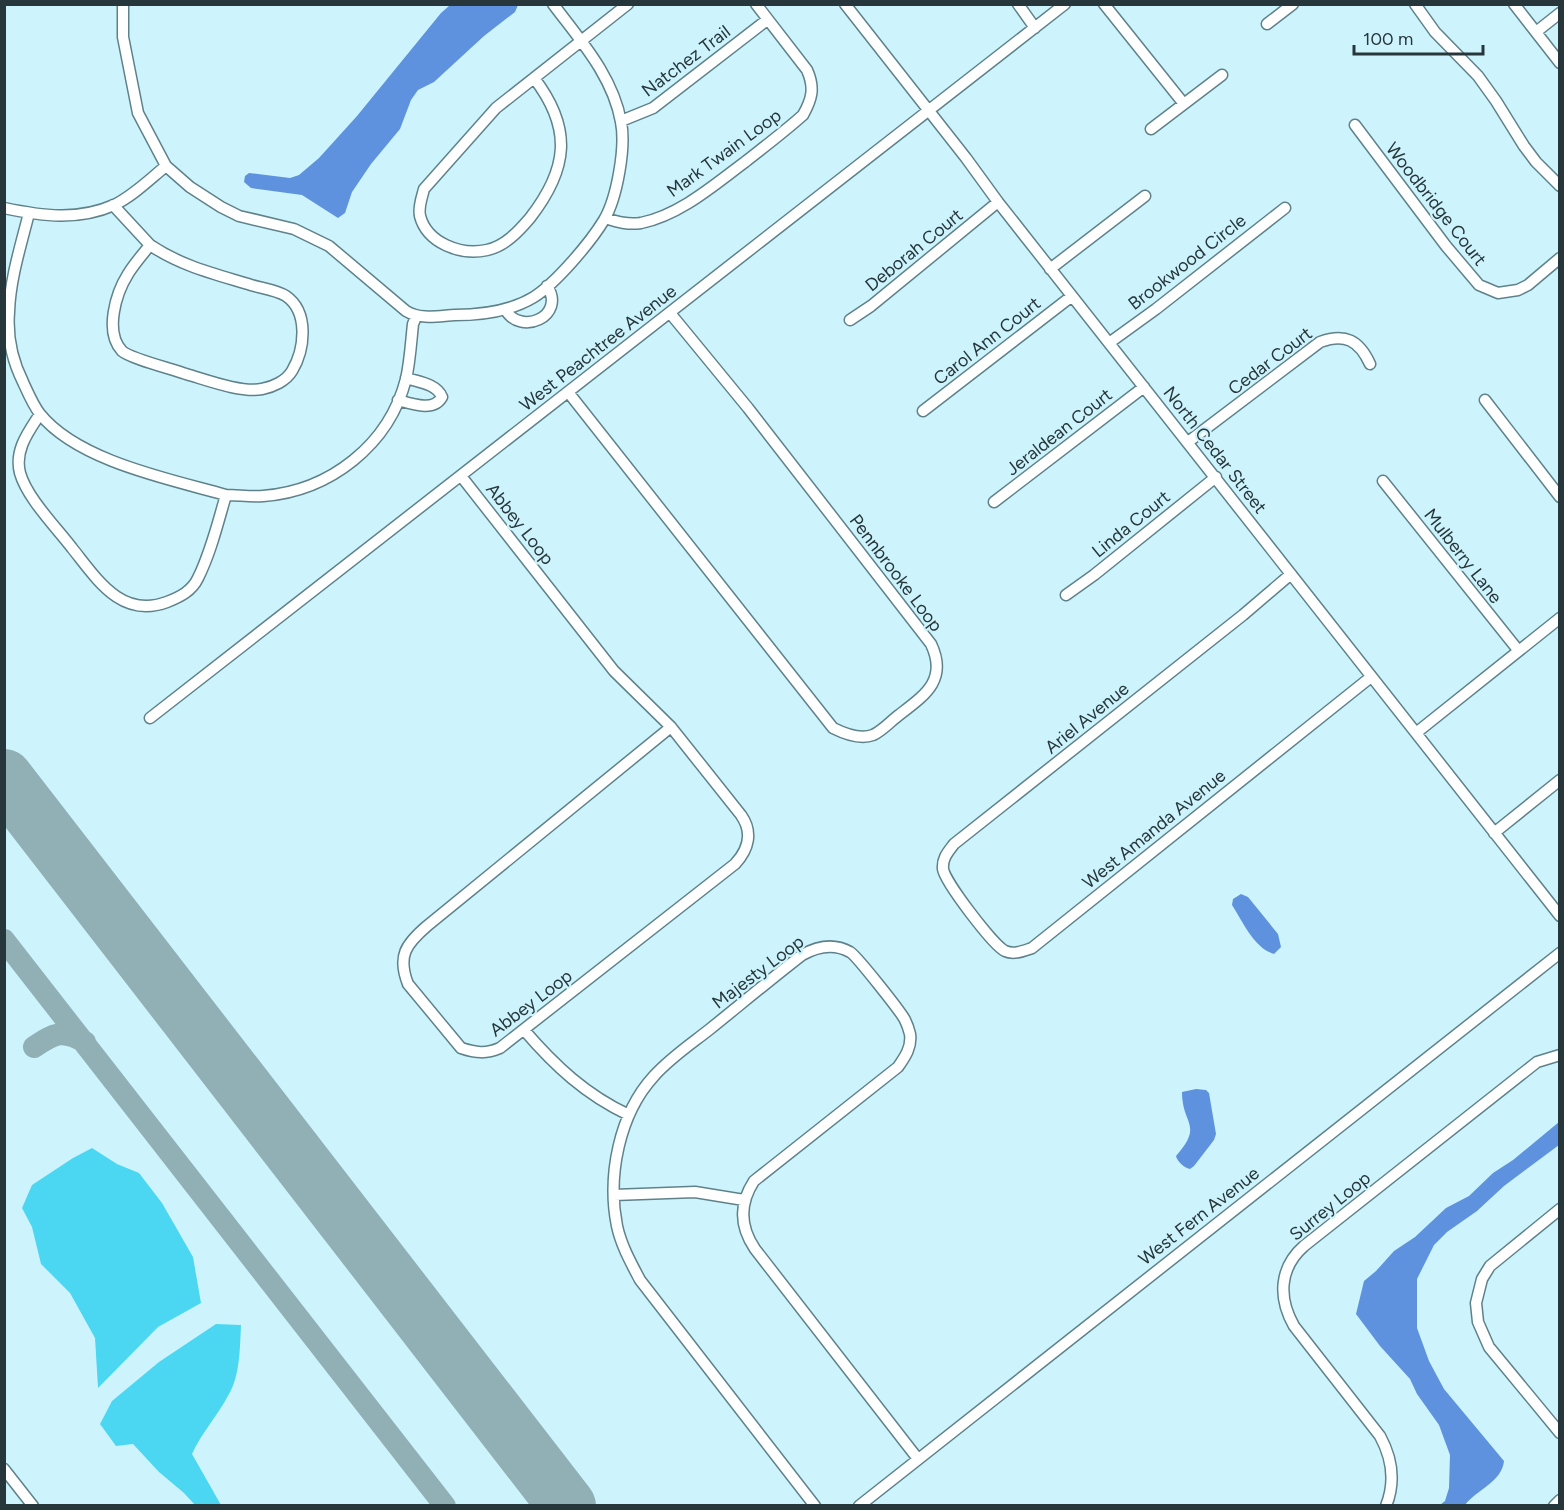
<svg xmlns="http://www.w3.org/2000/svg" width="1564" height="1510" font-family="Figtree,sans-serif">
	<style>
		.green { fill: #4bd7f2 }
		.water { fill: #5e92de }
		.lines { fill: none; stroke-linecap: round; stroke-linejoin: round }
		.taxiway { stroke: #91b0b6; stroke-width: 22 }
		.runway { stroke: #91b0b6; stroke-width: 58 }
		.minor-casing { stroke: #5f828a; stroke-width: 13 }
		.minor { stroke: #fff; stroke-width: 10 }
		.labels { text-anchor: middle; stroke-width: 4.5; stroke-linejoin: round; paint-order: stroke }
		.street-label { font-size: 18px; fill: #27363a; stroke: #cdf4fd }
	</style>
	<rect width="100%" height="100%" fill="#cdf4fd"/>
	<path class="green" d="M92 1148 117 1164 139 1173 162 1203 193 1257 201 1303 158 1327 98 1388 95 1338 70 1293 41 1264 32 1227 22 1208 32 1185 73 1158Z
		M216 1324 241 1325C240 1346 240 1376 229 1394 218 1415 202 1432 192 1454L221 1505H195L184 1493 159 1472 133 1444 116 1446 100 1424 112 1401 159 1362Z"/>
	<path class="water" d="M450 5H518L515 12 484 36 434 82 418 90 411 100 400 129 371 164 352 192 345 213 338 218 302 195 251 188 244 182 245 176 249 173 290 178 299 175 319 158 357 116 441 13Z
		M1241 894 1248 897 1278 934 1281 947 1274 954C1254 948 1243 922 1232 905L1233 899Z
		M1196 1089 1206 1090 1209 1093 1216 1134 1214 1140 1194 1166 1190 1169C1184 1168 1177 1161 1176 1156 1204 1124 1182 1125 1182 1092Z
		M1559 1122V1145L1504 1186 1477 1211 1447 1232 1434 1245 1417 1279V1328L1429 1361 1444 1389 1504 1461C1502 1482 1476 1490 1465 1505H1440L1445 1501 1449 1488 1450 1455 1439 1425 1417 1394 1410 1379 1380 1346 1356 1314 1364 1281 1376 1271 1394 1251 1415 1237 1446 1208 1469 1196 1493 1173 1513 1160Z"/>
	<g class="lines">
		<path class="taxiway" d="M4 799 23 803
			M4 940 445 1506
			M34 1047C55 1033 62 1029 85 1042"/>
		<path class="runway" d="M4 778 567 1506"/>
		<defs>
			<path id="minor" d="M123 4V37L138 113 166 166 190 187 221 207 239 216 294 229 329 246 406 311C421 320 438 316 455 315 481 315 511 311 534 297 556 283 590 243 604 220 617 198 626 147 621 122 613 76 580 40 553 4
				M845 4 966 158 998 202 1560 916
				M1018 4 1035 28
				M1104 4 1184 104
				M1415 4 1435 32 1478 76 1496 101 1524 146 1536 162 1560 186
				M1514 4 1560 63
				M1267 24 1293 4
				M1536 32 1560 13
				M534 78C573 129 568 169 530 218 518 232 505 246 487 250 461 256 427 243 420 216 418 207 422 197 424 189L496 108 628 4
				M621 121 653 108 767 20
				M1355 125 1446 246 1479 285 1498 293 1518 290 1528 285 1560 258
				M1151 129 1222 75
				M113 205 150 245C143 254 134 264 128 274 116 293 104 332 122 351 131 359 173 369 186 374 207 380 241 393 262 389 273 387 286 381 292 371 305 349 309 312 286 296 277 290 261 288 251 285 215 274 181 266 150 245
				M4 208C42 216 78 221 114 205 133 196 150 179 166 166
				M29 213C21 245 10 279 9 312 7 337 12 360 23 382 28 393 33 405 40 414 78 461 169 479 226 495 218 522 211 552 198 578 192 591 180 597 167 602 121 619 97 579 72 548 56 527 27 498 20 473 14 450 29 431 40 414
				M605 218C618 222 628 225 641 223 680 215 714 185 745 162 764 147 784 132 803 115 812 99 815 88 807 70L756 4
				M1050 269 1145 196
				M505 309C520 337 567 316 547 286
				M850 320 871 306 998 202
				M1109 343 1156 309 1285 208
				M568 392 833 728C845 734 860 740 873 735 882 731 891 721 899 715 925 695 948 680 931 644L748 408 670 313
				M398 400C412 404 434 412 442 397 437 384 419 382 406 378
				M1485 400 1560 497
				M923 411 1072 296
				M1188 442 1320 342C1345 333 1359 340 1370 364
				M461 476 614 671 671 727 741 815C753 832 749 849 735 864L500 1048C486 1054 476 1053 461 1048L408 984C397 956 406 944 427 926L671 727
				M1383 481 1518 650
				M226 495C238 495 251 497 263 496 330 491 389 445 406 379 410 362 411 342 413 324L416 317
				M994 502 1144 387
				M1291 574 1243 615 954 844C948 852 942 858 943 869 945 882 993 945 1005 951 1014 955 1023 951 1032 948L1371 677
				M1066 595 1094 575 1216 477
				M150 718 1065 4
				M1416 733 1560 618
				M1494 833 1560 780
				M524 1030C555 1066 586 1095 629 1115
				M614 1195 695 1192 744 1200
				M1560 1209 1490 1266 1482 1279 1476 1303 1478 1322 1489 1347 1560 1433
				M4 1469 33 1506
				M815 1506 640 1280C631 1263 621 1245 617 1226 607 1176 619 1114 654 1076 670 1058 691 1044 710 1029 741 1004 771 979 802 955 818 946 834 943 850 952 856 955 901 1012 905 1020 907 1024 909 1030 910 1034 912 1047 905 1057 898 1067L754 1181C739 1204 740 1227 755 1249L918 1459
				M859 1506 1560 953
				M1386 1506C1396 1481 1392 1458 1380 1436L1294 1326C1278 1298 1279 1268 1304 1246L1537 1062 1560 1055
				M1554 1506 1560 1500"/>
		</defs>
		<use href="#minor" class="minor-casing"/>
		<use href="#minor" class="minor"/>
	</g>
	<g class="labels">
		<g class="street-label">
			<text transform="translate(686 61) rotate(-37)" y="6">Natchez Trail</text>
			<text transform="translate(724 153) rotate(-36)" y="6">Mark Twain Loop</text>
			<text transform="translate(1436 204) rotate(52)" y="6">Woodbridge Court</text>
			<text transform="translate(914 250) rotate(-39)" y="6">Deborah Court</text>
			<text transform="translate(1187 262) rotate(-38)" y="6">Brookwood Circle</text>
			<text transform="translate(987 341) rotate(-38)" y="6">Carol Ann Court</text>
			<text transform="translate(598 348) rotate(-38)" y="6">West Peachtree Avenue</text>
			<text transform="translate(1270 361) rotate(-37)" y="6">Cedar Court</text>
			<text transform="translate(1059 432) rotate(-38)" y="6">Jeraldean Court</text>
			<text transform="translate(1215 450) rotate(52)" y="6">North Cedar Street</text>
			<text transform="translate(520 524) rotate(52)" y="6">Abbey Loop</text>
			<text transform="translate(1131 524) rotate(-39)" y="6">Linda Court</text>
			<text transform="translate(1463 556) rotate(52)" y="6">Mulberry Lane</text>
			<text transform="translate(896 573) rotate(53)" y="6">Pennbrooke Loop</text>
			<text transform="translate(1087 718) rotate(-39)" y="6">Ariel Avenue</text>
			<text transform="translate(1154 829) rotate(-39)" y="6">West Amanda Avenue</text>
			<text transform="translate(758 972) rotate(-37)" y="6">Majesty Loop</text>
			<text transform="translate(531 1003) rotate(-37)" y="6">Abbey Loop</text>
			<text transform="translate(1330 1206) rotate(-39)" y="6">Surrey Loop</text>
			<text transform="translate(1199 1216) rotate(-38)" y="6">West Fern Avenue</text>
		</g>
	</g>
	<rect width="1564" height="1510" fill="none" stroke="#27363a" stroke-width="12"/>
	<path d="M1354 45v9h129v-9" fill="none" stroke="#27363a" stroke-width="3"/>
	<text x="1363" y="45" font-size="18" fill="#27363a" stroke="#cdf4fd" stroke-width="4.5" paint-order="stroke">100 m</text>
</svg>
